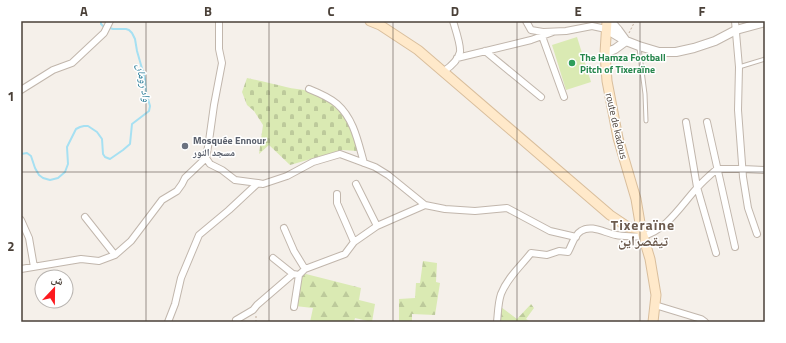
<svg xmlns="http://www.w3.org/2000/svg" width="786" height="343" font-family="'Titillium Web','Noto Naskh Arabic',sans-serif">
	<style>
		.green { fill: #daeab3 }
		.forest { fill: url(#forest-firs) }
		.cemetery { fill: url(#cemetery-stones) }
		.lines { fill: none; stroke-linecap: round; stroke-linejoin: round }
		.stream { stroke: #a6e0f2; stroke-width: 2 }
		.service-casing { stroke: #c1b6ac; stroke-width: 5 }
		.minor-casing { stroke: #c1b6ac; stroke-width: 8 }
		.tertiary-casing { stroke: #c1b6ac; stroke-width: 10 }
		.secondary-casing { stroke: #d9be9c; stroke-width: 11 }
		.path { stroke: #c3af9d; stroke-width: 1; stroke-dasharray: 2 2; stroke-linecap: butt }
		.service { stroke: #fff; stroke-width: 3 }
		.minor { stroke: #fff; stroke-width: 6 }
		.tertiary { stroke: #fff; stroke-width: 8 }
		.secondary { stroke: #ffe9ca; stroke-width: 9 }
		.grid { fill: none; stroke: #4a4038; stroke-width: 1; stroke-opacity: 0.55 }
		.leisure-dot { fill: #2e9e5b; stroke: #fff; stroke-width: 1.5 }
		.worship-dot { fill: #6b7280; stroke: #fff; stroke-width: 1.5 }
		.labels { text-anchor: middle; stroke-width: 3; stroke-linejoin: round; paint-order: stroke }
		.leisure-label { font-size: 10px; font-weight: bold; fill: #27864d; stroke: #fff; text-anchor: start }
		.street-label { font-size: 10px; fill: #4a4038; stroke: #fff }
		.worship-label { font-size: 10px; font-weight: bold; fill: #5b616d; stroke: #fff; text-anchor: start }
		.water-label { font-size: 11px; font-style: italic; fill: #287b97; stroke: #fff }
		.district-label { font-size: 14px; font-weight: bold; letter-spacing: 1px; fill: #6d5c4f; stroke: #fff }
		.neatline { fill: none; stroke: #4a4038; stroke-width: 1.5 }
		.grid-label { font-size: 13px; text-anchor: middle; font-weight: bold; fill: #4a4038 }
	</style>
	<defs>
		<pattern id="forest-firs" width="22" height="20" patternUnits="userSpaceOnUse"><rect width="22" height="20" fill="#daeab3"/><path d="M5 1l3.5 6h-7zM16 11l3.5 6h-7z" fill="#bdca9b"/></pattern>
		<pattern id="cemetery-stones" width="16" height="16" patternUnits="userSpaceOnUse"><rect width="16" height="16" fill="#daeab3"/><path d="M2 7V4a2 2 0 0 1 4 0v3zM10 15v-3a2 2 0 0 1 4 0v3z" fill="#bdca9b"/></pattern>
	</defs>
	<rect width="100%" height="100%" fill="#f5f0ea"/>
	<path class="green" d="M577 37 591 82 566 90 552 45Z"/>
	<path class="forest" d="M423 261 437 263 436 282 440 283 435 315 412 314V322H399V299L415 298 416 283H420Z
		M306 274 361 288 359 300 375 304 372 322 355 318 354 322H310L313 308 295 306 301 277 303 275Z
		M531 304 534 308 526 319 531 322H499L501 307 517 319Z"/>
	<path class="cemetery" d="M247 78C261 81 273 84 286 87 293 89 301 89 308 91 338 100 352 120 357 151L342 150 290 165 269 145 259 154 263 125 254 111 247 105 242 92Z"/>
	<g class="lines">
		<path class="stream" d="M21 154 27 153 31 156 35 168 39 175 43 178 50 180 58 178 65 172 68 164 67 147 76 129 80 127 84 126H88L97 132 102 139 103 154 105 157 110 159 123 150 130 144 132 124 149 111 150 106 146 92 145 79 137 51 135 39 132 33 129 30 126 29H113L103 26 101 24V21"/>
		<defs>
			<path id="service" d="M639 48 645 94 646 121
				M739 67 765 59"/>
			<path id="minor" d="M219 21V49L222 63 214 105 209 141 206 158 210 164 222 170 235 180 258 183
				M526 21 531 30 543 32 566 31 592 26 606 29
				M735 21 739 67 738 110 743 177 748 208 757 234
				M542 36 564 97
				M485 51 541 97
				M457 58 531 40 553 32
				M444 71C450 67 458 60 460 52 461 45 455 28 453 21
				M309 89C319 93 329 97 337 104 354 119 358 142 364 163
				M21 90 53 70 72 63 104 33 110 21
				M686 122 697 187 716 253
				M707 122 735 247
				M356 184 377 226
				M337 194V203L354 242
				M85 217 115 255
				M21 220 29 238 34 267
				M284 228 294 251 305 269
				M273 258 293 274
				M21 269 81 259 99 261 115 255 131 241 162 200 177 191 182 184 185 178 206 158
				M655 305 701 319 705 322
				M294 307 299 275
				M236 320 253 310 257 305 293 274 299 275 305 269 345 254 354 242 377 226 425 205
				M168 322 175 304 181 278 199 235 229 210 258 183 263 184 287 176 313 162 340 154 375 167 388 175 425 205 445 209 475 211 507 208 550 231 576 237
				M497 322C498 313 498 303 501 294 507 278 521 266 531 253L547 255 559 251 568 252C572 245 574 235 581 231 591 224 605 233 616 235 621 236 638 237 643 236 666 231 682 204 697 188 703 181 710 175 717 169H743L765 170"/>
			<path id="tertiary" d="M606 29 626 41 639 46 659 52H676L694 48 715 41 736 30 765 22
				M605 53 615 49 626 41 618 30 610 21"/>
			<path id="secondary" d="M370 21 380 25 418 50 610 215 628 227 641 229
				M607 21 605 53 607 81 618 138 636 199 641 229 650 259 656 295 653 322"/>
		</defs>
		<use href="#service" class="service-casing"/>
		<use href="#minor" class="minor-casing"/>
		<use href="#tertiary" class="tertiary-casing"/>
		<use href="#secondary" class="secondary-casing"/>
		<path class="path" d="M629 33 635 21
			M256 322V315"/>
		<use href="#service" class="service"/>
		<use href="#minor" class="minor"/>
		<use href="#tertiary" class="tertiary"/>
		<use href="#secondary" class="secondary"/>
	</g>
	<path class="grid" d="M146 21V322M269 21V322M393 21V322M517 21V322M640 21V322M21 172H765"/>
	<circle class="leisure-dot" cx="572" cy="63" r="4"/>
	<circle class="worship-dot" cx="185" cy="146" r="4"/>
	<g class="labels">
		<g class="leisure-label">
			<text x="580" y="61">The Hamza Football<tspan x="580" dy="12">Pitch of Tixeraïne</tspan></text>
		</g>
		<g class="street-label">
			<text transform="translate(617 126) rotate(77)" y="4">route de kadous</text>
		</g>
		<g class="worship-label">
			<text x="193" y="144">Mosquée Ennour<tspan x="193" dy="12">مسجد النور</tspan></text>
		</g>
		<g class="water-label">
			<text transform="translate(144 83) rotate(80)" y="4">واد رومان</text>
		</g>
		<g class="district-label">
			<text x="643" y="230">Tixeraïne<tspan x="643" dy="16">تيقصراين</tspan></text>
		</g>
	</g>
	<rect width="786" height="343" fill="none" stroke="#ffffff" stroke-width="44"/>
	<g transform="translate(54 289) rotate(22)"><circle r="19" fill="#ffffff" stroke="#b7b3af"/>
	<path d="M0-3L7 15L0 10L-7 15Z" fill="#fd191e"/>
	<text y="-6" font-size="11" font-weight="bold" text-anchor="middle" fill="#4a4038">ش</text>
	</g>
	<rect x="22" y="22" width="742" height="299" class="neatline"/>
	<g class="grid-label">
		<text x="84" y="16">A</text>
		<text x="208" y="16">B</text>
		<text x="331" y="16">C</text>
		<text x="455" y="16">D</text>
		<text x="578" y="16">E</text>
		<text x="702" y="16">F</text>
		<text x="11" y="101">1</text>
		<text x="11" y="251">2</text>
	</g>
</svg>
